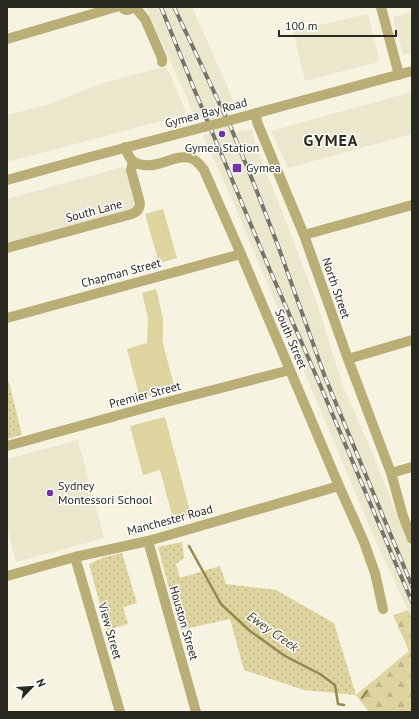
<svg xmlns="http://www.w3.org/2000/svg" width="419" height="719" font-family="'PT Sans',sans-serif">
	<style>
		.built { fill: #ebe7cd }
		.grass { fill: url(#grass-dots) }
		.forest { fill: url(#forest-firs) }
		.park { fill: #ded4a0 }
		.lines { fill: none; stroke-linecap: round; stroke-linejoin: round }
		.stream { stroke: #96894c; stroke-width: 2.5 }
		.minor { stroke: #b9ae76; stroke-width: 10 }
		.rail-casing { stroke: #777569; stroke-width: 4 }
		.rail { stroke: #fff; stroke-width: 2.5; stroke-dasharray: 8; stroke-linecap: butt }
		.minor-bridge { stroke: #b9ae76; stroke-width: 10 }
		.poi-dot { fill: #7631a4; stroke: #fff; stroke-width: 1.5 }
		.labels { text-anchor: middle; stroke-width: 3; stroke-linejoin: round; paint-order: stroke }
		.street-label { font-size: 12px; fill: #292821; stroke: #fff }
		.poi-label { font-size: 12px; fill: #292821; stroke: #fff; text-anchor: start }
		.water-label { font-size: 13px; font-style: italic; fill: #4a431e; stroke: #fff }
		.district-label { font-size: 16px; font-weight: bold; letter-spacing: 1px; fill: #2c291b; stroke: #fff }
	</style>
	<defs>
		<pattern id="grass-dots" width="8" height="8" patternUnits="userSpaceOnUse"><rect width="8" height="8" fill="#ded4a0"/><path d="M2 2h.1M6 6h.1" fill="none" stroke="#beb68a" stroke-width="1.8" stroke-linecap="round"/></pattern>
		<pattern id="forest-firs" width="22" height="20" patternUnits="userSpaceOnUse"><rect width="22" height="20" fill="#ded4a0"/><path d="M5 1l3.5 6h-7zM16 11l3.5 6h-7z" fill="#beb68a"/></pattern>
	</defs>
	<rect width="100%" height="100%" fill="#f6f3e0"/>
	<path class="built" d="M146 7H192L232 97 236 109 227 112 235 132 252 129 256 147 285 219 289 230 318 306 342 384 372 452 412 552V619L376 542 259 264 232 199 203 136 209 134 203 119 194 118 187 98Z
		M412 12V53L403 55 393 17Z
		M368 14 379 58 378 62 305 81 293 31Z
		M164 67 167 68 186 112 184 115 7 162V115L46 105 106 82Z
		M412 92V134L288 168 271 131Z
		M123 167 128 171 137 205 134 210 7 244V199Z
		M78 440 104 538 16 562 7 527V459Z"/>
	<path class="grass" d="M7 382H9L22 435 7 439Z
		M182 542 184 558 176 564 180 578 220 566 226 584 276 590 334 623 356 695 304 690 244 670 230 619 180 630 158 547Z
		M122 553 137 603 123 607 128 624 107 630 89 564 105 557Z"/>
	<path class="forest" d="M408 610 412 619V712H369L356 695 409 651 393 615Z"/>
	<path class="park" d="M163 209 177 258 159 263 145 214Z
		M156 289 163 318V339L162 340 175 389 140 398 127 349 147 343 148 318 142 293Z
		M165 417 191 515 173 519 160 470 143 475 130 426Z"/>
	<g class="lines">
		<path class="stream" d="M189 546 221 604 250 631 285 656 320 674 335 685 338 704 344 705
			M362 698 367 691"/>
		<path class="minor" d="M122 7C125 11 129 11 133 7
			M135 7 145 19 162 58V62
			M381 7 399 75
			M7 39 116 7
			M256 113 257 122 304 235 348 359 391 473 403 516 412 539
			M231 120 412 71
			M125 147C129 158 132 164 144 165 160 168 178 152 193 159 198 162 201 166 204 170L241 254 339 486 364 542 375 573 383 609
			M7 180 90 157 204 127
			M304 235 412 205
			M7 248 132 214C137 212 140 208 140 203L131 170 133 162
			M7 318 241 254
			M348 359 412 340
			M7 446 159 404 290 370
			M391 473 412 467
			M148 541 196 712
			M75 557 120 712
			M7 576 75 557 148 541 339 486"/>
		<defs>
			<path id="rail" d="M161 7 192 84 269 268 318 380 412 602
				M174 7 231 128 254 184 277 243 325 377 412 586"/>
		</defs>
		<use href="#rail" class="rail-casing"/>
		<use href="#rail" class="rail"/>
		<path class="minor-bridge" d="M204 127 231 120"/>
	</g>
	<g class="poi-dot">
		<circle cx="222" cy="134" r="4"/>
		<rect x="232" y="163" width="10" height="10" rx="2"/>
		<circle cx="50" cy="493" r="4"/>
	</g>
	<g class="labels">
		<g class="street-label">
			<text transform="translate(206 113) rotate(-15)" y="4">Gymea Bay Road</text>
			<text transform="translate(94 211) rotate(-15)" y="4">South Lane</text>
			<text transform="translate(121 273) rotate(-15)" y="4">Chapman Street</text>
			<text transform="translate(336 288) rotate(71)" y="4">North Street</text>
			<text transform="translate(291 339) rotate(67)" y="4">South Street</text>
			<text transform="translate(145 395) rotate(-15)" y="4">Premier Street</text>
			<text transform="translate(170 520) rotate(-15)" y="4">Manchester Road</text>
			<text transform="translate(184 623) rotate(74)" y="4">Houston Street</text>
			<text transform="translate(110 631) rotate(74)" y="4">View Street</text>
		</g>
		<g class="poi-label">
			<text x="222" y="152" text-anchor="middle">Gymea Station</text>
			<text x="246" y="172">Gymea</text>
			<text x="58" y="490">Sydney<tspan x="58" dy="14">Montessori School</tspan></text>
		</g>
		<g class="water-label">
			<text transform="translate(273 631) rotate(35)" y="5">Ewey Creek</text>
		</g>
		<g class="district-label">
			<text x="331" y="146">GYMEA</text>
		</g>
	</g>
	<rect width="419" height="719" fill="none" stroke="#292821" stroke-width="16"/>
	<g transform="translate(32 687) rotate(65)" stroke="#ffffff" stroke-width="3" paint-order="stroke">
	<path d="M0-3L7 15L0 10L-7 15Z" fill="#292821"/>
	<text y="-6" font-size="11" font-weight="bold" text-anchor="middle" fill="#292821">N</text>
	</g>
	<path d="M279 30v6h117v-6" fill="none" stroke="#292821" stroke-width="2"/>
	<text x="285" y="30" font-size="12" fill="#292821" stroke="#ffffff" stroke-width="3" paint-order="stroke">100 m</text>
</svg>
